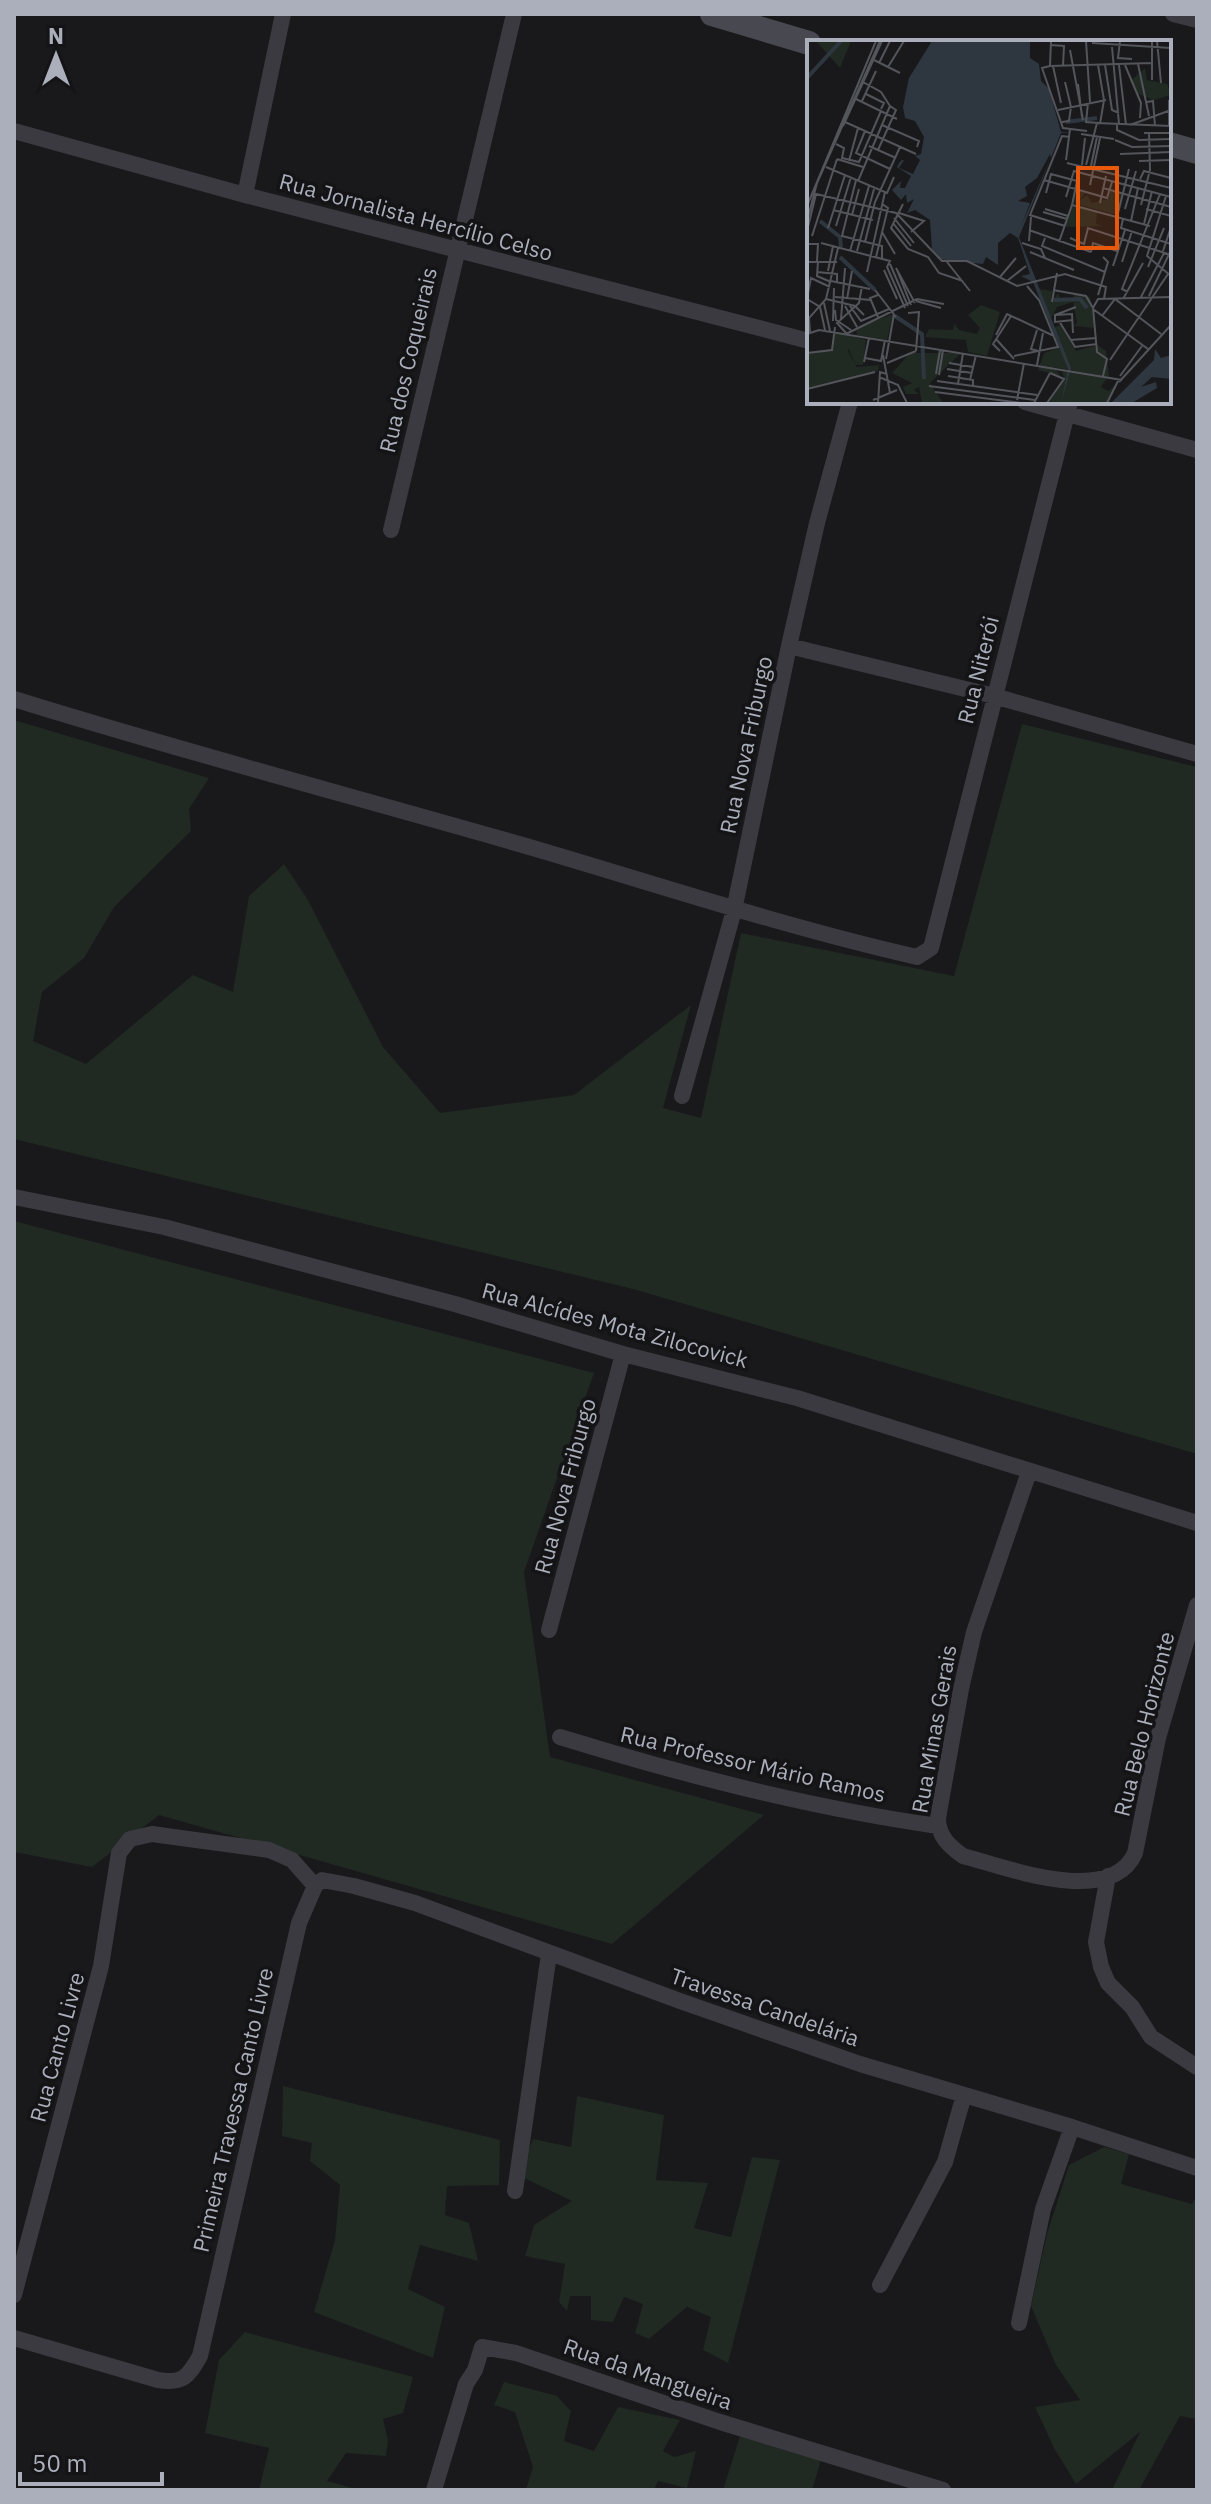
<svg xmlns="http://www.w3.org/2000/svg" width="1211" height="2504" font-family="'IBM Plex Sans',sans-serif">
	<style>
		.green { fill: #202922 }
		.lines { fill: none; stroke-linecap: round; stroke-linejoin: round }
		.minor { stroke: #3a3a40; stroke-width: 16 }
		.secondary { stroke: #484950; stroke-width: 24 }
		.labels { text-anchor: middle; stroke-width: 7; stroke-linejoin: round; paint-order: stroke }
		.street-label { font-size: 22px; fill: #abafbb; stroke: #141416 }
		.inset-river { fill: none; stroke: #2e3740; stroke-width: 4 }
		.inset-road { fill: none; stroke: #53555b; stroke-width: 2 }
		.view { fill: #e8590c; fill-opacity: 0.15; stroke: #e8590c; stroke-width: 4 }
		.inset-edge { fill: none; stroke: #abafbb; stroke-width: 4 }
	</style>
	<rect width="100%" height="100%" fill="#19191b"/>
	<path class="green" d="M14 720 209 778 189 809 191 831 114 907 84 958 42 992 33 1041 86 1064 193 975 233 992 249 896 284 864 308 900 383 1047 440 1113 574 1095 691 1005 663 1108 701 1118 741 933 954 976 1022 724 1197 767V1454L633 1289 14 1139Z
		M14 1221 594 1373 524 1572 550 1757 764 1815 612 1944 159 1815 92 1867 14 1852Z
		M283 2086 500 2140 499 2185 447 2186 445 2215 469 2223 478 2261 420 2245 408 2289 445 2307 433 2358 314 2312 335 2240 340 2185 310 2161 312 2143 282 2136Z
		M577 2096 664 2115 656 2180 708 2183 694 2228 731 2237 752 2157 780 2160 728 2363 703 2350 711 2317 687 2307 649 2339 635 2333 643 2304 624 2297 613 2322 591 2320V2296H570L567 2311 559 2302 565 2264 525 2256 534 2225 572 2201 518 2175 533 2139 571 2147Z
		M1104 2147 1129 2154 1121 2184 1192 2204 1197 2196V2419L1180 2416 1139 2490H1112L1140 2432 1076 2484 1054 2448 1035 2407 1080 2400 1056 2365 1031 2306 1047 2234 1069 2165Z
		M245 2332 413 2377 403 2413 383 2419 388 2440 386 2456 346 2453 327 2481 360 2490H259L269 2448 205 2433 219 2360Z
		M504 2382 557 2396 571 2411 564 2441 594 2451 618 2407 680 2420 663 2451 674 2457 696 2451 687 2488 658 2481 654 2490H526L533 2467 515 2412 494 2405Z
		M740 2436 821 2460 812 2490H723Z"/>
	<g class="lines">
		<path class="minor" d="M1173 14 1197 20
			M14 131 245 195 809 341
			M245 195 283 14
			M1025 402 1197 450
			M391 530 514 14
			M789 646 994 696 1197 754
			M14 699C184 752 356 797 526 846 656 884 785 927 917 957L931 948 1070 402
			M682 1096 734 910 789 646 817 523 850 402
			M14 1197 164 1227 455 1304 623 1354 797 1398 1197 1523
			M1029 1472 974 1632 961 1689 938 1818C938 1836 949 1846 963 1856 1005 1867 1111 1908 1135 1853L1158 1738 1197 1605
			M549 1630 623 1354
			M560 1737C683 1775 810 1808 938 1826
			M1108 1876 1096 1942 1101 1967 1108 1983 1132 2007 1151 2037 1197 2067
			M515 2191 549 1954
			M880 2285 945 2162 964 2095
			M14 2295 101 1966 119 1853 130 1839 152 1834 269 1850 292 1860 315 1886
			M1019 2323 1043 2209 1072 2127
			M14 2338 158 2380C183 2384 188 2377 200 2356L299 1923 315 1886 322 1880 354 1886 415 1903 680 2001 860 2064 1072 2127 1197 2168
			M434 2490 466 2384 475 2370 482 2347 516 2353 720 2422 943 2490"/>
		<path class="secondary" d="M712 14 809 43
			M1169 144 1197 152"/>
	</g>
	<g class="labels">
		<g class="street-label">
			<text transform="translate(416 217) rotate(15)" y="8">Rua Jornalista Hercílio Celso</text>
			<text transform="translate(408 360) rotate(-77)" y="8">Rua dos Coqueirais</text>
			<text transform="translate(978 670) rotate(-76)" y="8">Rua Niterói</text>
			<text transform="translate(746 745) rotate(-78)" y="8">Rua Nova Friburgo</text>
			<text transform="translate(615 1325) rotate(15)" y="8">Rua Alcídes Mota Zilocovick</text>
			<text transform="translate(565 1486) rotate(-75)" y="8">Rua Nova Friburgo</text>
			<text transform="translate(1144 1724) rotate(-76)" y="8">Rua Belo Horizonte</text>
			<text transform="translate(934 1729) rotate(-80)" y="8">Rua Minas Gerais</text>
			<text transform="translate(753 1764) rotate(13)" y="8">Rua Professor Mário Ramos</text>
			<text transform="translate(765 2007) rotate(19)" y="8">Travessa Candelária</text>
			<text transform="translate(57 2047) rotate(-75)" y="8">Rua Canto Livre</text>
			<text transform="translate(233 2110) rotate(-77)" y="8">Primeira Travessa Canto Livre</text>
			<text transform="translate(648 2374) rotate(19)" y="8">Rua da Mangueira</text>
		</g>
	</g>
	<g transform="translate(807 40)">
		<rect width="364" height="364" fill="#19191b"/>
		<path d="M9 1H44L33 28ZM338 28 340 40 360 44 364 55 347 60 331 54 323 41ZM268 150 278 153 272 161 280 155 285 163 301 159 304 151 316 154 310 175 266 163ZM265 165 290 172 289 184 295 186 258 187ZM233 249 245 251 244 263 251 253 254 260 267 258V253L283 257 288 288 266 286 270 283 266 262 250 267 243 281ZM174 265 193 272 180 316 161 312 159 300 118 297 122 289 146 290 147 283 152 290 170 294 173 288 161 275ZM86 274 80 300 50 295 49 288ZM253 285 269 311 287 306 290 311V305L299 311 302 335 294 347 301 351 310 344 299 363H242L257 339 255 330 261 331 258 344 263 331 295 336 246 327 254 336 231 330 237 313 251 308 244 289ZM28 292 59 300 56 325H49L41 308V311L50 327 72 325 71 331 0 348V313L24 311ZM103 313H154L123 343 136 363H115L112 347 107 350 112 354H99L96 347 105 343 85 333Z" fill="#202922"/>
		<path d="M125 1H223V18L232 24 234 41 242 49 254 92 264 93H254L212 197 264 328 254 363 261 329 226 242 214 236 223 234 211 198 203 193 191 203V225L179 217 176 224 131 219 125 209 123 180 108 170 100 173 107 159 100 163 99 154 94 160 85 150 94 141 93 148H98L104 136 90 127 92 123 95 120H97L92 128 106 134 113 120 108 116 114 114 117 97 108 81 98 78 96 67 102 38ZM243 114 244 118 214 186 223 163 211 161 220 156 218 147 230 138ZM348 309 354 318 364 315V339L345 337 334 347 349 342 350 348 325 363H304L347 320Z" fill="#2e3740" fill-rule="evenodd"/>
		<path class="inset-river" d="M0 38 34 1M259 82 290 78M13 181 33 197 34 207M33 217 68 250M247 260 273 259 280 268M88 276 115 294 117 339"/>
		<path class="inset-road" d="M244 1 243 26 345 23M279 1 283 62M313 1 311 18 325 19M350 1 354 43M285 3 364 8M244 5 257 6 256 26M305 7 312 84M263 10 276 80M67 20 93 33M72 23 83 1M331 24 342 76M291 25 297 60 293 84M298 25 305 70 312 73M312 25 319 85M318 25 334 63 333 78M243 26 235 28 256 88 280 91M246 26 254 63M81 27 97 1M345 40V1M271 44 275 77M59 54 77 63 74 69M49 59 90 79M55 61 69 31M340 62 346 61 348 86M281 63 279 82 292 83M251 70 299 60M38 82 109 114M255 82 262 81 264 67 258 42M75 85 112 101 110 107M310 85V90L332 100 364 99M323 85 364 70M36 86 75 1M362 86V60M58 91 49 113 83 129M337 93H364M274 94 307 99M308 100 325 107 364 106M29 104 37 108 35 118 52 122 74 71M62 106 89 118M71 110 89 70 83 66M313 114 364 112M30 119 56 127M259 120 263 89M42 121 51 88M332 121 364 120M260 123 364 148M275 125 278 98M279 125 290 83 364 86M284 126 290 97M19 127 80 153 87 137M333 139 337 131 364 138M49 140 35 196 75 206V218M237 140 300 158 305 142M51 141 83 66 74 52 56 42M283 145 293 98M296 148 364 167M5 153 89 173 135 221H160L210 246 258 234 299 247 297 259M239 153 244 134 270 141 265 165M359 156 340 216 364 236M259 157 267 131 364 157M293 163 299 136M96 164 84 188 101 209 121 217 132 233 156 241M334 165 343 130 342 93M0 166 69 1M238 169 261 176M318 169 329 131M339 169 364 176M26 170 66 180M236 172 260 179M92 173 117 181 104 192M45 175 52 149M310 177 322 129M87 178 107 203M316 179 314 188 364 204M0 181 10 143 73 1M324 181 331 148M86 183 104 206M337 184 345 151M29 186 44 137M258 186 223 175 255 96 263 97M21 188 38 135M222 190 284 212M0 191 9 154M75 192 88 214M5 196 30 119M238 198 235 206 298 232M263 198 277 204 281 188 364 215M222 201 224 177M58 202 68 162 93 107M252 202 265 165 343 186M14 203 83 221 80 227 98 268M215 203 234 209 238 218M0 204H11L10 221M43 211 62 146M50 211 67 149M356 211 364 187M223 212 267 230M284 212 286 203 310 211M69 217 81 168 75 164M11 221 10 236 24 242M1 222H30M140 222 163 251M315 222 325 191M83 224 101 266M306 226 318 190M341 227 357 188M89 228 108 263M77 230 90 259M90 230 104 265M21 231 26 206M10 232 30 234V242M60 232 78 152M193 237 209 218M24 241 63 249M200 241 219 226M68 250 89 277M246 250 279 256 286 268M321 252 315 249 353 154M291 255 301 222 296 217M342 256 364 210M28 257 64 260M334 257 357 213M0 258 4 238 23 247M0 259 13 267 18 290M19 259 48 266 57 275M40 259 45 231M110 259 137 264M316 259 336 223M109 261 134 268M245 262 250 233M17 263 23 291M38 266 50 287M43 266 54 281 82 269M286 269 341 309M28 270 29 280 44 290M101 273 112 272 109 311M248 275 265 274 266 293M295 276 308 259 354 294M71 277 63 258 71 255M34 279 38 228M266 280 248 282V275L269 267M26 281 27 248M252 281 268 307 290 304M230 290 224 309 231 311M3 292 2 278 19 259 31 208M39 293 30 283 52 263 55 246M0 294 12 290 315 340M39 294 110 259M189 295 200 274 247 296M189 299 207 319M263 300 289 298M193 311 186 304 204 276M0 313 25 310 28 287M76 315 83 353M207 316 251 307 232 260 220 246M58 318 74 321 78 300M79 319 87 274M303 320 361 234M57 322 62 298M80 323 109 311M142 323 166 327M230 325 236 293M140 329 165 333M129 334 133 310M132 335 136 310M141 336 166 340V345M296 336 300 319 290 312 286 268 291 259 364 257M313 336 335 306M72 337 91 345 100 363M163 340 169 315M130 341 230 355M312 342 364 285M151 344 156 313M122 346 228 360M0 349 68 332M128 352 214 363M66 360 90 350M210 360 217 323M71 363 73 332 80 334M227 363 243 333M240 363 257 339 243 333M300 363 312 339"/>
		<path class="view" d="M271 128H310V208H271Z"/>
		<rect width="364" height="364" class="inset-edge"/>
	</g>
	<rect width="1211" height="2504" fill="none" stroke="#abafbb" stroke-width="32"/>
	<g transform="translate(56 56)" stroke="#141416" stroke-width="6" paint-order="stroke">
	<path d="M0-6L14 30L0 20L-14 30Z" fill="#abafbb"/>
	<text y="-12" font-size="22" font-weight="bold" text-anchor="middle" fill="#abafbb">N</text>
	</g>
	<path d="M20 2472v12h142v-12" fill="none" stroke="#abafbb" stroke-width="4"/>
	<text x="32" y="2472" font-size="24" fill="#abafbb" stroke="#141416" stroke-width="6" paint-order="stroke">50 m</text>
</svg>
